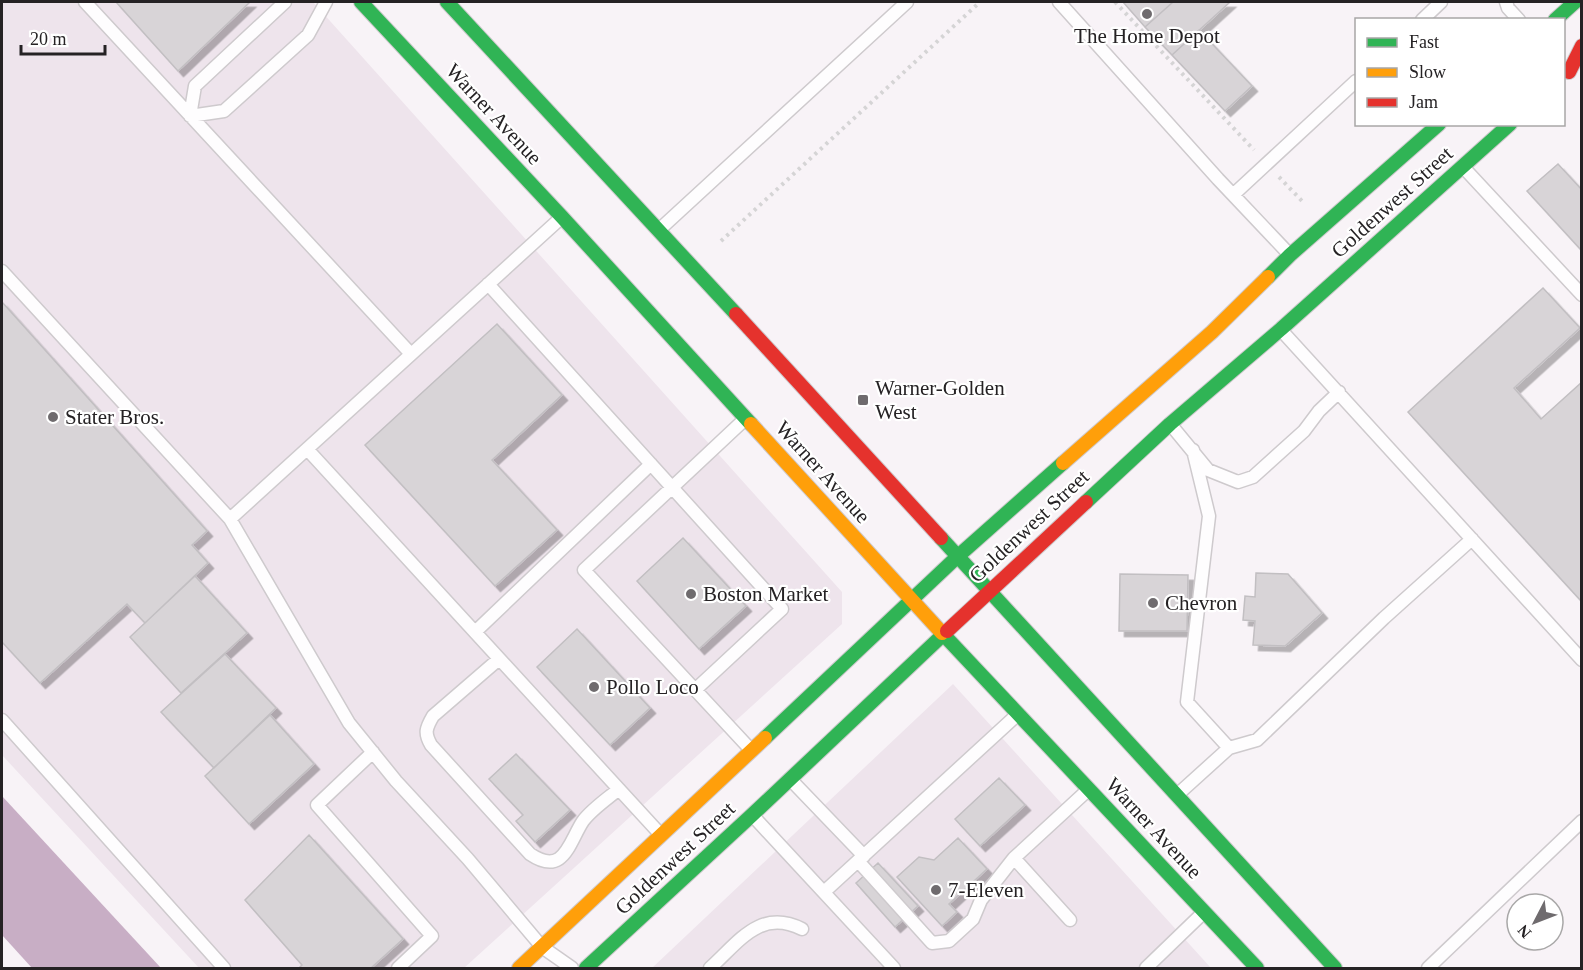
<svg xmlns="http://www.w3.org/2000/svg" width="1583" height="970" font-family="Georgia,serif">
	<style>
		.built { fill: #eee4ec }
		.water { fill: #c8aec5 }
		.building { fill: #d8d4d7; stroke: #c2bfc2; stroke-width: 1.5; filter: url(#shadow) }
		.lines { fill: none; stroke-linecap: round; stroke-linejoin: round }
		.lane-casing { stroke: #cecacd; stroke-width: 15 }
		.fast-casing { stroke: #cecacd; stroke-width: 16 }
		.slow-casing { stroke: #cecacd; stroke-width: 16 }
		.jam-casing { stroke: #cecacd; stroke-width: 16 }
		.path { stroke: #d5d4d5; stroke-width: 4; stroke-dasharray: 3 4.5; stroke-linecap: butt }
		.lane { stroke: #fefdfe; stroke-width: 12 }
		.fast { stroke: #30b455; stroke-width: 14 }
		.slow { stroke: #ff9f0a; stroke-width: 14 }
		.jam { stroke: #e5322d; stroke-width: 14 }
		.poi-dot { fill: #6f6b6e; stroke: #fff; stroke-width: 2 }
		.labels { text-anchor: middle; stroke-width: 4.5; stroke-linejoin: round; paint-order: stroke }
		.poi-label { font-size: 21px; fill: #252224; stroke: #fff; text-anchor: start }
		.street-label { font-size: 21px; fill: #252224; stroke: #fff }
	</style>
	<defs>
		<filter id="shadow"><feDropShadow dx="5.5" dy="5.5" stdDeviation="0" flood-color="#0004"/></filter>
	</defs>
	<rect width="100%" height="100%" fill="#f8f3f7"/>
	<path class="built" d="M2 2H313L842 592V624L464 968H199L2 755Z
		M953 684 1211 968H652Z"/>
	<path class="water" d="M2 796 161 968H32L2 935Z"/>
	<path class="building" d="M116 2H250L178 71Z
		M1123 2H1173L1145 27Z
		M1173 2H1230L1172 55 1145 27Z
		M1199 30 1252 86 1225 111 1172 55Z
		M1558 164 1582 190V251L1527 191Z
		M1543 288 1580 328 1514 388 1541 419 1582 382V602L1408 412Z
		M2 302 207 531 192 545 208 563 145 623 127 604 40 683 2 642Z
		M497 324 562 395 492 460 557 530 495 586 365 445Z
		M683 538 746 606 699 649 637 581Z
		M1256 573 1288 574 1322 613 1285 646 1253 645 1255 621 1243 620 1245 596 1255 597Z
		M1120 574 1188 575 1187 631H1119Z
		M195 576 247 633 181 693 130 637Z
		M577 629 650 708 610 745 537 667Z
		M225 654 276 708 214 768 161 712Z
		M270 715 314 764 249 824 205 776Z
		M516 754 570 810 535 842 516 821 523 815 489 779Z
		M999 778 1025 805 980 846 955 819Z
		M309 835 403 939 371 968H299L302 965 245 900Z
		M958 838 987 869 949 904 957 912 942 926 897 877 919 857 934 860Z
		M878 863 918 906 895 927 856 883Z"/>
	<g class="lines">
		<defs>
			<path id="lane" d="M85 2 411 354
				M285 2 195 86 190 116 224 111 308 35 326 2
				M1059 2 1218 179 1289 254
				M1506 2 1508 8 1519 20
				M1422 20 1441 2
				M1464 168 1582 295
				M1234 194 1356 81
				M660 229 907 2
				M2 271 230 519 349 723 396 781 468 859 542 947 572 968
				M488 284 782 609 696 689
				M1281 330 1582 660
				M744 420 584 570 751 750
				M1171 425 1208 470 1238 482 1253 477 1304 431 1319 411 1339 392
				M307 449 661 835
				M1193 450 1209 516 1187 702 1229 748
				M230 519 562 217
				M475 632 651 464
				M499 659 433 716C426 728 424 733 431 745L530 854C564 877 569 842 583 821 592 809 607 799 619 789
				M2 720 224 968
				M373 752 317 805 432 936 398 968
				M790 779 864 856
				M1177 795 1229 748 1257 740 1384 618 1472 539
				M753 816 894 968
				M858 861 932 943 949 941 973 919 981 900 1014 858
				M824 892 1018 714
				M1070 920 1014 858 1089 789
				M710 968C739 942 760 908 802 929
				M1146 968 1203 913
				M1428 968 1582 821"/>
			<path id="fast" d="M361 2 562 217 751 424
				M447 2 736 314
				M1555 20 1575 2
				M1268 277 1290 255 1439 124
				M1086 502 1170 424 1281 329 1510 124
				M941 538 1335 968
				M942 633 1257 968
				M765 738 957 557 1063 463
				M586 968 752 815 947 631"/>
			<path id="slow" d="M751 424 942 633
				M1063 463 1212 332 1268 277
				M519 968 765 738"/>
			<path id="jam" d="M1569 72 1582 46
				M736 314 941 538
				M947 631 1086 502"/>
		</defs>
		<use href="#lane" class="lane-casing"/>
		<use href="#fast" class="fast-casing"/>
		<use href="#slow" class="slow-casing"/>
		<use href="#jam" class="jam-casing"/>
		<path class="path" d="M1115 2 1254 150
			M1279 177 1302 201
			M721 241 980 2"/>
		<use href="#lane" class="lane"/>
		<use href="#fast" class="fast"/>
		<use href="#slow" class="slow"/>
		<use href="#jam" class="jam"/>
	</g>
	<g class="poi-dot">
		<circle cx="1147" cy="14" r="6"/>
		<rect x="857" y="394" width="12" height="12" rx="3"/>
		<circle cx="53" cy="417" r="6"/>
		<circle cx="691" cy="594" r="6"/>
		<circle cx="1153" cy="603" r="6"/>
		<circle cx="594" cy="687" r="6"/>
		<circle cx="936" cy="890" r="6"/>
	</g>
	<g class="labels">
		<g class="poi-label">
			<text x="1147" y="43" text-anchor="middle">The Home Depot</text>
			<text x="875" y="395">Warner-Golden<tspan x="875" dy="24">West</tspan></text>
			<text x="65" y="424">Stater Bros.</text>
			<text x="703" y="601">Boston Market</text>
			<text x="1165" y="610">Chevron</text>
			<text x="606" y="694">Pollo Loco</text>
			<text x="948" y="897">7-Eleven</text>
		</g>
		<g class="street-label">
			<text transform="translate(494 114) rotate(47)" y="7">Warner Avenue</text>
			<text transform="translate(1392 202) rotate(-42)" y="7">Goldenwest Street</text>
			<text transform="translate(823 472) rotate(48)" y="7">Warner Avenue</text>
			<text transform="translate(1029 526) rotate(-43)" y="7">Goldenwest Street</text>
			<text transform="translate(1154 828) rotate(47)" y="7">Warner Avenue</text>
			<text transform="translate(675 858) rotate(-43)" y="7">Goldenwest Street</text>
		</g>
	</g>
	<rect width="1583" height="970" fill="none" stroke="#252224" stroke-width="6"/>
	<rect x="1355" y="18" width="210" height="108" fill="#ffffff" stroke="#a8a7a7" stroke-width="1.5"/>
	<rect x="1367" y="38" width="30" height="9" fill="#30b455" stroke="#a8a7a7" stroke-width="1.5"/>
	<text x="1409" y="48" font-size="18" fill="#252224">Fast</text>
	<rect x="1367" y="68" width="30" height="9" fill="#ff9f0a" stroke="#a8a7a7" stroke-width="1.5"/>
	<text x="1409" y="78" font-size="18" fill="#252224">Slow</text>
	<rect x="1367" y="98" width="30" height="9" fill="#e5322d" stroke="#a8a7a7" stroke-width="1.5"/>
	<text x="1409" y="108" font-size="18" fill="#252224">Jam</text>
	<g transform="translate(1535 922) rotate(228)"><circle r="28" fill="#ffffff" stroke="#a8a7a7" stroke-width="1.5"/>
	<path d="M0-4.5L10 22L0 15L-10 22Z" fill="#6f6b6e"/>
	<text y="-9" font-size="16" font-weight="bold" text-anchor="middle" fill="#252224">N</text>
	</g>
	<path d="M21 45v9h84v-9" fill="none" stroke="#252224" stroke-width="3"/>
	<text x="30" y="45" font-size="18" fill="#252224" stroke="#ffffff" stroke-width="4.5" paint-order="stroke">20 m</text>
</svg>
